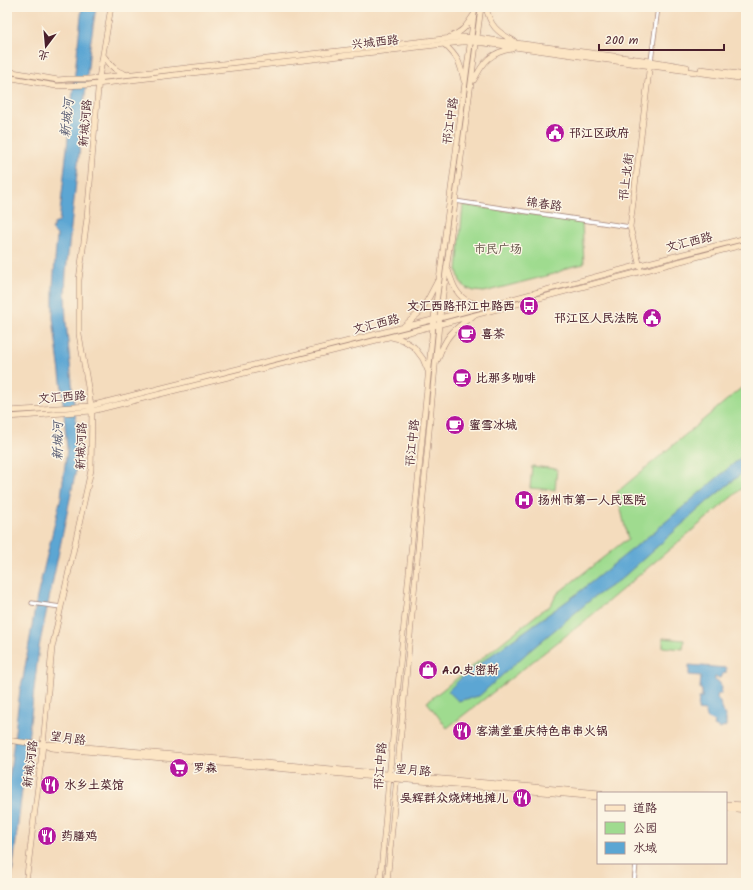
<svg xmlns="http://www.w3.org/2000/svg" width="753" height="890" font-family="Kalam,'LXGW WenKai TC',sans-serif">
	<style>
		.green { fill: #9fdb8f; stroke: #747d5d }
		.water { fill: #5ba6d3; stroke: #52627f }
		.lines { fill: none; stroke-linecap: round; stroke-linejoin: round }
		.street-casing { stroke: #9f7e74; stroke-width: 5 }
		.secondary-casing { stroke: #9f7e74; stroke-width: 6 }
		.street { stroke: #fff; stroke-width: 3.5 }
		.secondary { stroke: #fce5c4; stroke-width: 5 }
		.labels { text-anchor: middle; stroke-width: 3; stroke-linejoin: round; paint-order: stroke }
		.street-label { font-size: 12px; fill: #4a1f2b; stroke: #fcf5e5 }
		.poi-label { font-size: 12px; font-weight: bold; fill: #4a1f2b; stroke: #fcf5e5; text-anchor: start }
		.park-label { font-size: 12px; fill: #5f4e44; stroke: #fcf5e5 }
		.water-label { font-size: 13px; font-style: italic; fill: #51556e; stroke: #fcf5e5 }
	</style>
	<rect width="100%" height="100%" fill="#fcf5e5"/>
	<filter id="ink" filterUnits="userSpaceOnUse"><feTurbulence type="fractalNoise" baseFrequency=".025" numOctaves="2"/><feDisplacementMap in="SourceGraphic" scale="8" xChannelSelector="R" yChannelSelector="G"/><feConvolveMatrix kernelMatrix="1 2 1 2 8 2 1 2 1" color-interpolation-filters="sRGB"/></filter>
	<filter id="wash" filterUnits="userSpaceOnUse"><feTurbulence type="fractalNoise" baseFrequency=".012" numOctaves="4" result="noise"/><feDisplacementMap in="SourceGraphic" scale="16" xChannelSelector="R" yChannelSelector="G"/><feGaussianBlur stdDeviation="0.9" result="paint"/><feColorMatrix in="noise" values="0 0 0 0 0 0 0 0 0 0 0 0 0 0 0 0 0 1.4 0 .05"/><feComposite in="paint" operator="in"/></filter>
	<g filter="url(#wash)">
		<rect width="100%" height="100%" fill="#f4dcbd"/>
		<path class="green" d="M463 205 582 221 584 264 570 267 554 274 484 292 474 291 466 288 460 281 457 270Z
			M746 384V485L586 620 447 728 427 702 544 609 549 607 558 593 623 542 628 540 617 492Z
			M532 466 557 469 555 490 530 488Z
			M663 638 684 640 683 649 663 647Z"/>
		<path class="water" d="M82 7H96L90 46 80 146 66 272 65 294 66 322 76 424 78 449 76 470 39 647 11 883H7V808L9 796 8 789 20 690 23 679 37 597 61 497 67 449 62 389 53 318V286L57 235 54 232 52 229 54 224 59 222Z
			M746 453V470L707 502 620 580 593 598 527 653 479 696 458 701 448 691 465 674 574 596 655 531Z
			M689 665 726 668V673L722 674 720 678 715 677V681L719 682 722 687 721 694H718L717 697 718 700H719L726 719V726L720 729 714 726 715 723 708 719 705 711 698 710 699 698H702V690L700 689 701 676 689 675Z"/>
	</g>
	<g filter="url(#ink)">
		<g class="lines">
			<defs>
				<path id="street" d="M651 61 658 7
					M455 201 630 227
					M32 603 61 607
					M634 883 636 863"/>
				<path id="secondary" d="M486 7C490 26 497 32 514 41
					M450 37C463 31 465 28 473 16
					M444 44C458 57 460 62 464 81
					M103 55C110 64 114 71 125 74
					M701 69 746 75
					M7 71 58 80 68 79H89L461 37 478 38 651 61 687 67
					M7 77 56 86 89 85 105 83 462 42H477L746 79
					M474 80C483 62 491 52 512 49
					M447 267C452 281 455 296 470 302 475 304 481 304 486 305
					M640 267 630 227 650 63
					M404 326 419 313 427 301 437 282
					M391 337 403 340 414 347 423 359 428 371
					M438 359C445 337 453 329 472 317
					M7 411 90 406 440 318 640 265 746 238
					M7 417 92 411 433 326 746 244
					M7 740 43 745 52 744 600 793
					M44 745 51 748 598 797
					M726 804 746 805
					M726 808 746 810
					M26 883 43 745 52 648 91 470 92 411 79 334V280L87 218 99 78 111 7
					M380 883 389 778 433 326 475 7
					M387 883 439 324 481 7"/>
			</defs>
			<use href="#street" class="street-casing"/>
			<use href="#secondary" class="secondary-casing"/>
			<use href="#street" class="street"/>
			<use href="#secondary" class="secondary"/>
		</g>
	</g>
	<defs>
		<symbol id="civic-disc" viewBox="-11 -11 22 22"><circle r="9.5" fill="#b5179e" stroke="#fcf5e5"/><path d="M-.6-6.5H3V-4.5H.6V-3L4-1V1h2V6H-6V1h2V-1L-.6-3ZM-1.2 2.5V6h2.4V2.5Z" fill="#fff"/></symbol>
		<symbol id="bus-disc" viewBox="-11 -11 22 22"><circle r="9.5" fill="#b5179e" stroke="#fcf5e5"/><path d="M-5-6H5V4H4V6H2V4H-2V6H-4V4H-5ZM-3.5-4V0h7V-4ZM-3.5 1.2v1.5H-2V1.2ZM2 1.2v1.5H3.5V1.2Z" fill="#fff"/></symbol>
		<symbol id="cafe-disc" viewBox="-11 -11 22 22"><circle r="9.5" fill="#b5179e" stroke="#fcf5e5"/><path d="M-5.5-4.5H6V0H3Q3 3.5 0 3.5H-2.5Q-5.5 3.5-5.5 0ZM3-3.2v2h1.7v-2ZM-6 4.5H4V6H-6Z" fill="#fff"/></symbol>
		<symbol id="hospital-disc" viewBox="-11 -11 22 22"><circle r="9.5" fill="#b5179e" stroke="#fcf5e5"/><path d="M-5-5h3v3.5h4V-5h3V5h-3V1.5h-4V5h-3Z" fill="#fff"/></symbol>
		<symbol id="shop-disc" viewBox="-11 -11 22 22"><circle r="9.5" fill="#b5179e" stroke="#fcf5e5"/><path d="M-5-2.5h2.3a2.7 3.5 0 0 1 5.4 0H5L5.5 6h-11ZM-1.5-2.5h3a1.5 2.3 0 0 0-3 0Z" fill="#fff"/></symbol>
		<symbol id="restaurant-disc" viewBox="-11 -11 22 22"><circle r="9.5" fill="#b5179e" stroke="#fcf5e5"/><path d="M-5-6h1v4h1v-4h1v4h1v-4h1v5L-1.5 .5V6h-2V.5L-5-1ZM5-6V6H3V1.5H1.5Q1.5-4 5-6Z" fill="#fff"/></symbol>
		<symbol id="supermarket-disc" viewBox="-11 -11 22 22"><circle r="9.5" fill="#b5179e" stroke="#fcf5e5"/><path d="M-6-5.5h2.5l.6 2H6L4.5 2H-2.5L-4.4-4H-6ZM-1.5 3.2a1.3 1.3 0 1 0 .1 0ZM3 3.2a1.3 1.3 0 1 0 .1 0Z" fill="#fff"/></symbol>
	</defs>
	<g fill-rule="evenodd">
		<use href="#civic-disc" x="544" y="122" width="22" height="22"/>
		<use href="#bus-disc" x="518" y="295" width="22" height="22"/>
		<use href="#civic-disc" x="641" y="307" width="22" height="22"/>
		<use href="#cafe-disc" x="456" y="323" width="22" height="22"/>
		<use href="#cafe-disc" x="451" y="367" width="22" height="22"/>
		<use href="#cafe-disc" x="444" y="414" width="22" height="22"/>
		<use href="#hospital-disc" x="513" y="489" width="22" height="22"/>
		<use href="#shop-disc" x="417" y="659" width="22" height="22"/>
		<use href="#restaurant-disc" x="451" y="720" width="22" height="22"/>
		<use href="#supermarket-disc" x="168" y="757" width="22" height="22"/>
		<use href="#restaurant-disc" x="39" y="774" width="22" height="22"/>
		<use href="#restaurant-disc" x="511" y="787" width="22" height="22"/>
		<use href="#restaurant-disc" x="36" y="825" width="22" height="22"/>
	</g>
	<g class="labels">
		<g class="street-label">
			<text transform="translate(375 42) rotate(-6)" y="4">兴城西路</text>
			<text transform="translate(450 121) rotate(-82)" y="4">邗江中路</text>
			<text transform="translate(85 123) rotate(-85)" y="4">新城河路</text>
			<text transform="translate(626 177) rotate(-83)" y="4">邗上北街</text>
			<text transform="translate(544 204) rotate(8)" y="4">锦春路</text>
			<text transform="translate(689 242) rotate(-14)" y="4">文汇西路</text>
			<text transform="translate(376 324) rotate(-14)" y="4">文汇西路</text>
			<text transform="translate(62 397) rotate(-4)" y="4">文汇西路</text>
			<text transform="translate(412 443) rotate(-84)" y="4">邗江中路</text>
			<text transform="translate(81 446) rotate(-88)" y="4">新城河路</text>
			<text transform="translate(68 738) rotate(8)" y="4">望月路</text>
			<text transform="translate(30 764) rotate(-83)" y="4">新城河路</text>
			<text transform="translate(380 766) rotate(-85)" y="4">邗江中路</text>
			<text transform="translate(413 770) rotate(5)" y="4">望月路</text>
		</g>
		<g class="poi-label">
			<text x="569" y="137">邗江区政府</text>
			<text x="515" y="310" text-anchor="end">文汇西路邗江中路西</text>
			<text x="638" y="322" text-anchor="end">邗江区人民法院</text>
			<text x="481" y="338">喜茶</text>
			<text x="476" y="382">比那多咖啡</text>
			<text x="469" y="429">蜜雪冰城</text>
			<text x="538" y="504">扬州市第一人民医院</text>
			<text x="442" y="674">A.O.史密斯</text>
			<text x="476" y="735">客满堂重庆特色串串火锅</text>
			<text x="193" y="772">罗森</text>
			<text x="64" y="789">水乡土菜馆</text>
			<text x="508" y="802" text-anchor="end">吴辉群众烧烤地摊儿</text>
			<text x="61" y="840">药膳鸡</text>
		</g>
		<g class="park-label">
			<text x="498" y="253">市民广场</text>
		</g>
		<g class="water-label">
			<text transform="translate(66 118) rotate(-84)" y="5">新城河</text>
			<text transform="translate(57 441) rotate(-89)" y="5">新城河</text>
		</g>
	</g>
	<rect width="753" height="890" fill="none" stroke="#fcf5e5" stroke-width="24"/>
	<rect x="597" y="792" width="130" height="72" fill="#fcf5e5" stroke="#b59f9b"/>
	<rect x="605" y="805" width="20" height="6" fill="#fce5c4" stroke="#b59f9b"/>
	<text x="633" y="812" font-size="12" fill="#4a1f2b">道路</text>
	<rect x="605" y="822" width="20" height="12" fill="#9fdb8f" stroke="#b59f9b"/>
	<text x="633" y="832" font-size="12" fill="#4a1f2b">公园</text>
	<rect x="605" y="842" width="20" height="12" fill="#5ba6d3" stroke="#b59f9b"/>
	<text x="633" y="852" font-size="12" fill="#4a1f2b">水域</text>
	<g transform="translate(46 46) rotate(196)" stroke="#fcf5e5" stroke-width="3" paint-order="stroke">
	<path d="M0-3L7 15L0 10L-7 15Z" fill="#4a1f2b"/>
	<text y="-6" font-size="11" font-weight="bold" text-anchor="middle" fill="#4a1f2b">北</text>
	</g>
	<path d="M599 44v6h125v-6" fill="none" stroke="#4a1f2b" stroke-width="2"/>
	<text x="605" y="44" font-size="12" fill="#4a1f2b" stroke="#fcf5e5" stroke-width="3" paint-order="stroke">200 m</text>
</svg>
